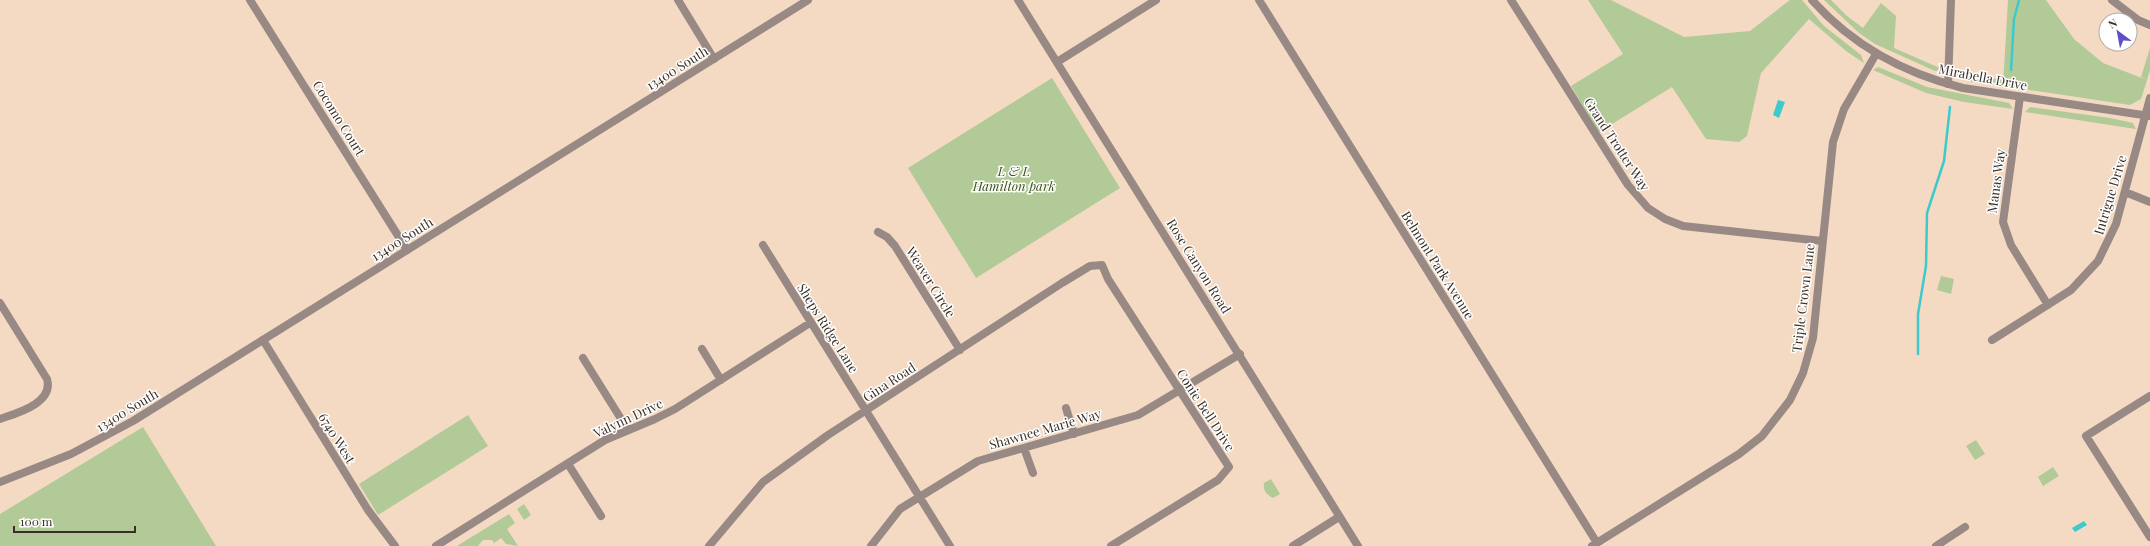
<svg xmlns="http://www.w3.org/2000/svg" width="2150" height="546" font-family="'Playfair Display',serif">
	<style>
		.green { fill: #b2ca97 }
		.water { fill: #3ec9cd }
		.lines { fill: none; stroke-linecap: round; stroke-linejoin: round }
		.stream { stroke: #3ec9cd; stroke-width: 2.5 }
		.minor { stroke: #988984; stroke-width: 8 }
		.tertiary { stroke: #988984; stroke-width: 8 }
		.labels { text-anchor: middle; stroke-width: 3; stroke-linejoin: round; paint-order: stroke }
		.street-label { font-size: 13px; fill: #392f26; stroke: #fff }
		.park-label { font-size: 13px; font-style: italic; fill: #3c5219; stroke: #fff }
	</style>
	<rect width="100%" height="100%" fill="#f5dac3"/>
	<path class="green" d="M1588 0H1611L1684 37 1750 31 1790 0H1802L1824 26 1861 55 1864 63 1846 51 1809 19 1761 73 1747 136 1739 142 1706 139 1672 87 1599 132 1571 86 1623 54Z
		M1824 0H1831L1847 16 1863 28 1881 3 1896 16 1894 48 1942 69 1935 71 1875 44 1859 33Z
		M2008 0H2046L2074 39 2103 63 2147 80 2141 99 2130 105 2003 86Z
		M2150 48V70L2147 80 2141 77Z
		M1878 67 1927 87 2009 103 2013 109 1964 102 1926 93 1873 70Z
		M1954 72 2003 80 2002 85C1990 84 1960 83 1954 72Z
		M1052 78 1120 188 976 278 908 168Z
		M2030 107 2110 118 2133 123 2136 129 2025 112Z
		M1941 276 1954 279 1951 294 1937 290Z
		M468 415 488 446 378 515 359 484Z
		M143 427 216 546H0V514Z
		M1976 440 1985 454 1975 460 1966 446Z
		M2053 467 2059 476 2043 486 2038 477Z
		M1271 479 1280 494 1273 498C1266 494 1263 491 1264 483Z
		M524 504 531 515 524 520 517 509Z
		M509 514 515 523 507 529 518 546 506 544 501 538 494 543 492 540H483L478 546H457Z"/>
	<path class="water" d="M1778 100 1785 102 1779 118 1773 115Z
		M2084 521 2087 525 2075 532 2072 528Z"/>
	<g class="lines">
		<path class="stream" d="M2011 70 2014 19 2019 0
			M1918 354V314L1926 266 1927 213 1944 161 1950 107"/>
		<path class="minor" d="M250 0 407 250
			M678 0 714 59
			M1259 0 1597 543
			M1511 0 1628 185 1648 208 1665 219 1683 226 1822 241
			M2112 0 2138 20 2150 25
			M1057 62 1156 0
			M1948 84 1951 0
			M2020 97 2003 222 2011 245 2048 305
			M2125 192 2150 202
			M878 232 887 237 895 246 960 350
			M763 245 950 546
			M0 303 47 379C54 403 17 413 0 419
			M263 340 368 510 395 546
			M1992 340 2071 290 2098 261 2116 224 2150 98
			M702 349 721 380
			M583 358 628 430
			M2150 396 2086 436 2150 537
			M1066 408 1074 434
			M1024 448 1033 473
			M568 464 601 516
			M436 546 605 440 655 419 675 409 810 323
			M709 546 763 482 828 435 1062 283 1090 266 1102 265 1108 279 1229 467 1218 480 1111 546
			M871 546 900 509 978 461 1138 415 1240 354
			M1293 546 1339 517
			M1592 546 1739 454 1762 436 1790 400 1803 373 1813 338 1833 142 1844 109 1876 54
			M1936 546 1965 527"/>
		<path class="tertiary" d="M1018 0 1358 546
			M1812 0C1853 46 1903 73 1963 88L2150 116
			M0 482 71 454 133 421 808 0"/>
	</g>
	<g class="labels">
		<g class="street-label">
			<text transform="translate(677 68) rotate(-32)" y="5">13400 South</text>
			<text transform="translate(1983 77) rotate(11)" y="5">Mirabella Drive</text>
			<text transform="translate(339 118) rotate(58)" y="5">Cocomo Court</text>
			<text transform="translate(1617 144) rotate(57)" y="5">Grand Trotter Way</text>
			<text transform="translate(1996 181) rotate(-82)" y="5">Manas Way</text>
			<text transform="translate(2110 195) rotate(-73)" y="5">Intrigue Drive</text>
			<text transform="translate(402 239) rotate(-32)" y="5">13400 South</text>
			<text transform="translate(1438 265) rotate(58)" y="5">Belmont Park Avenue</text>
			<text transform="translate(1199 266) rotate(58)" y="5">Rose Canyon Road</text>
			<text transform="translate(931 282) rotate(58)" y="5">Weaver Circle</text>
			<text transform="translate(1803 298) rotate(-83)" y="5">Triple Crown Lane</text>
			<text transform="translate(828 328) rotate(58)" y="5">Sheps Ridge Lane</text>
			<text transform="translate(889 382) rotate(-33)" y="5">Gina Road</text>
			<text transform="translate(127 410) rotate(-31)" y="5">13400 South</text>
			<text transform="translate(1206 410) rotate(57)" y="5">Conie Bell Drive</text>
			<text transform="translate(628 418) rotate(-25)" y="5">Valynn Drive</text>
			<text transform="translate(1045 429) rotate(-16)" y="5">Shawnee Marie Way</text>
			<text transform="translate(337 438) rotate(58)" y="5">6740 West</text>
		</g>
		<g class="park-label">
			<text x="1014" y="176">L &amp; L<tspan x="1014" dy="15">Hamilton park</tspan></text>
		</g>
	</g>
	<g transform="translate(2118 32) rotate(328)"><circle r="19" fill="#ffffff" stroke="#b0aca8"/>
	<path d="M0-3L7 15L0 10L-7 15Z" fill="#5d4fc8"/>
	<text y="-6" font-size="11" font-weight="bold" text-anchor="middle" fill="#392f26">N</text>
	</g>
	<path d="M14 526v6h121v-6" fill="none" stroke="#392f26" stroke-width="2"/>
	<text x="20" y="526" font-size="12" fill="#392f26" stroke="#ffffff" stroke-width="3" paint-order="stroke">100 m</text>
</svg>
